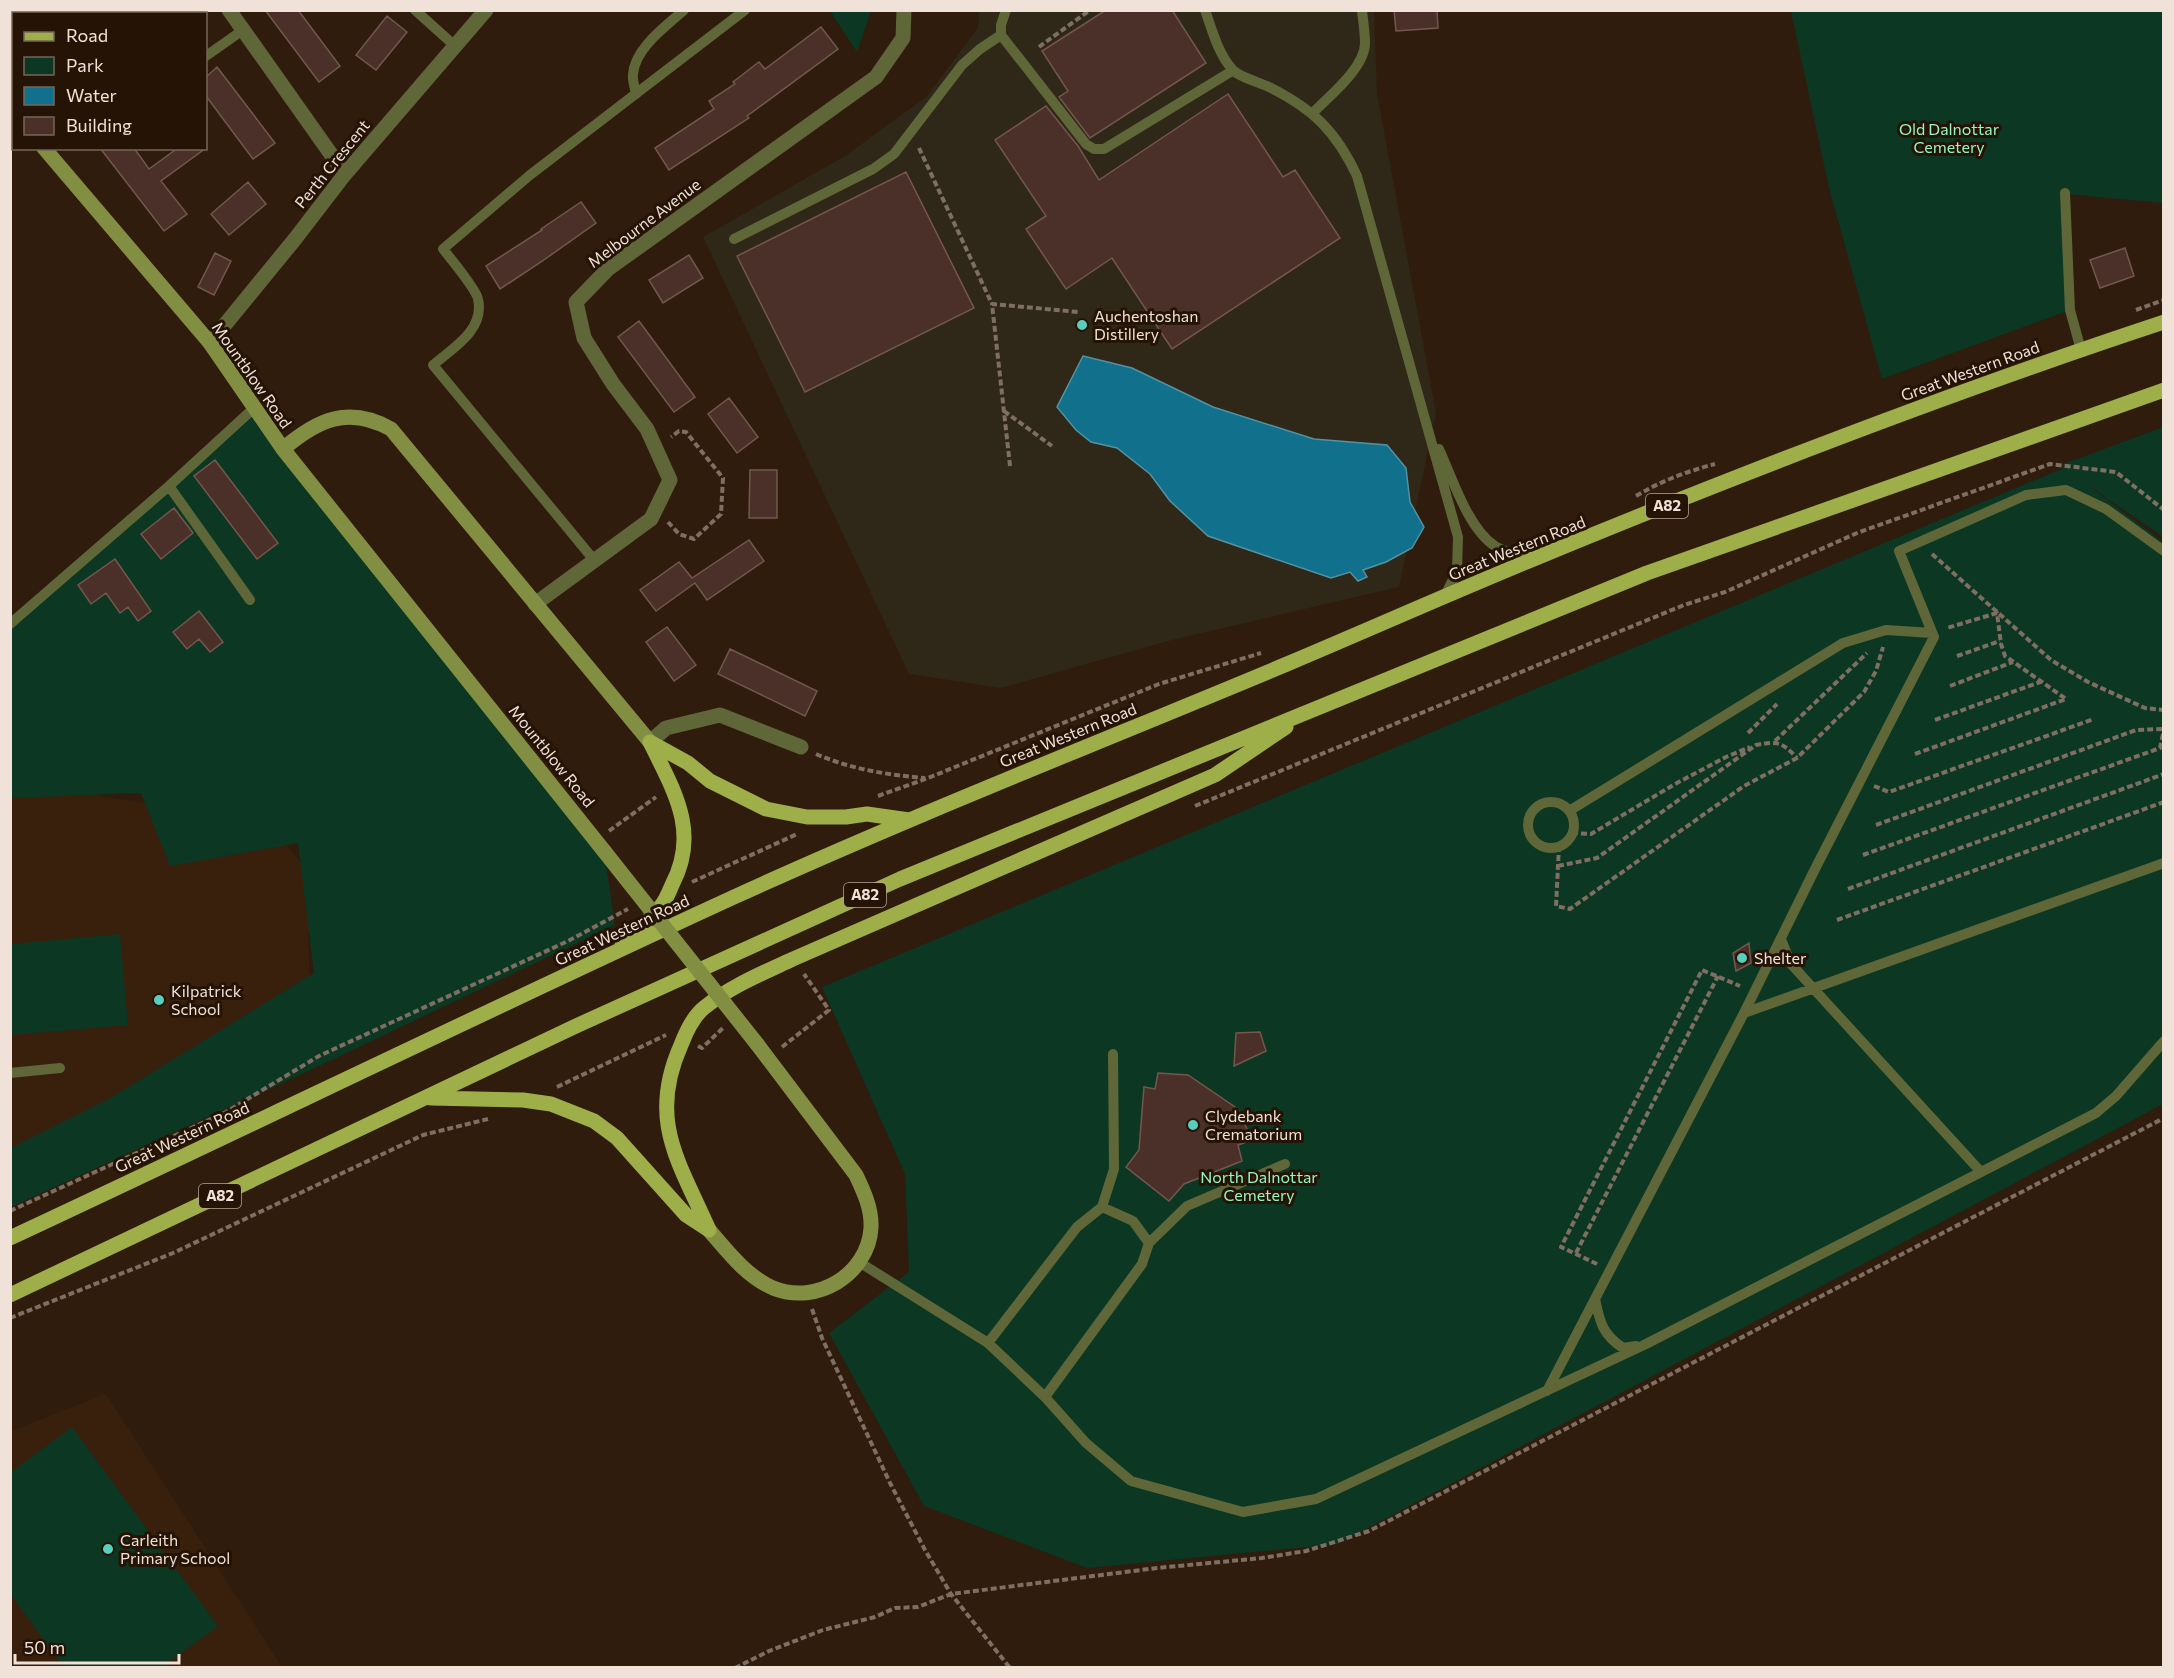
<svg xmlns="http://www.w3.org/2000/svg" width="2174" height="1678" font-family="Commissioner,sans-serif">
	<style>
		.built { fill: #39200c }
		.industrial { fill: #2f2717 }
		.green { fill: #0b3723 }
		.water { fill: #11708b; stroke: #5492a2; stroke-width: 1.5 }
		.building { fill: #4a3029; stroke: #73574f; stroke-width: 1.5 }
		.lines { fill: none; stroke-linecap: round; stroke-linejoin: round }
		.path { stroke: #7f6e62; stroke-width: 4; stroke-dasharray: 6 3; stroke-linecap: butt }
		.lane { stroke: #5f6739; stroke-width: 10 }
		.street { stroke: #5f6739; stroke-width: 15 }
		.secondary { stroke: #828f43; stroke-width: 15 }
		.primary { stroke: #9eae48; stroke-width: 15 }
		.secondary-bridge { stroke: #828f43; stroke-width: 15 }
		.poi-dot { fill: #5acebd; stroke: #251305; stroke-width: 2 }
		.labels { text-anchor: middle; stroke-width: 6; stroke-linejoin: round; paint-order: stroke }
		.shield { fill: #251305; stroke: #b3a499; stroke-width: 1.5 }
		.shield-label { font-size: 15px; font-weight: bold; fill: #f0e2d9 }
		.park-label { font-size: 16px; fill: #94f7c3; stroke: #251305 }
		.street-label { font-size: 16px; fill: #f0e2d9; stroke: #251305 }
		.poi-label { font-size: 16px; fill: #f0e2d9; stroke: #251305; text-anchor: start }
	</style>
	<rect width="100%" height="100%" fill="#2f1c0d"/>
	<path class="built" d="M10 789H100L99 796 172 807 283 841 308 871 318 893 308 935 310 986 10 1205Z
		M106 1394 282 1667 11 1668V1431Z"/>
	<path class="industrial" d="M979 11H1374L1377 93 1436 413 1399 587 1172 640 1001 688 909 674 703 237 845 156 926 97 978 28Z"/>
	<path class="green" d="M830 11H871L857 52Z
		M1791 11H2163V203L2066 194 2070 310 1882 379 1829 188Z
		M254 408 604 851 615 925 315 1068 11 1207V1148L109 1099 314 973 298 843 170 866 141 793 11 798 10 629Z
		M2163 427V537L2085 483 2163 542V1104L1338 1544 1087 1568 924 1506 829 1333 909 1272 905 1174 822 987 2064 468 2061 465Z
		M120 934 128 1025 11 1035V944Z
		M72 1427 218 1626 162 1667H64L11 1595V1472Z"/>
	<path class="water" d="M1083 356 1132 368 1213 407 1314 439 1387 445 1406 468 1410 502 1424 527 1412 548 1386 562 1363 570 1367 577 1358 581 1350 572 1331 578 1208 536 1170 501 1150 474 1117 448 1091 442 1076 430 1057 407Z"/>
	<path class="building" d="M265 10H298L340 66 319 82Z
		M1106 10H1172L1206 63 1090 138 1059 97 1068 91 1042 51Z
		M1394 10H1437L1438 28 1396 31Z
		M387 16 407 32 376 70 356 55Z
		M821 27 838 49 747 116 749 118 669 170 655 148 714 109 709 101 735 84 733 82 759 62 765 69Z
		M217 67 275 143 253 159 206 96V77Z
		M1228 94 1283 177 1295 170 1340 238 1172 349 1112 258 1066 289 1026 229 1046 216 995 140 1046 106 1078 146 1099 180Z
		M100 148H134L149 169 178 148H206L161 181 187 214 164 231Z
		M906 172 974 308 805 392 737 256Z
		M248 182 266 204 229 235 211 214Z
		M581 202 596 223 541 262 500 289 486 266 542 230 541 229Z
		M2125 248 2134 276 2100 288 2090 260Z
		M215 253 231 261 214 295 198 287Z
		M689 255 703 278 663 303 649 280Z
		M639 321 695 397 674 412 618 337Z
		M729 398 758 437 737 453 708 414Z
		M215 460 278 543 257 559 194 476Z
		M750 470H777V518H749Z
		M174 508 193 533 161 559 141 534Z
		M749 540 764 561 707 600 695 583 656 611 640 590 679 562 692 578Z
		M115 559 151 611 138 621 128 607 120 613 106 593 91 604 78 585Z
		M199 611 223 642 210 652 199 639 187 649 173 632Z
		M667 627 696 665 674 681 646 642Z
		M730 649 817 691 805 716 718 674Z
		M1749 943 1751 963 1736 971 1733 953Z
		M1260 1032 1266 1051 1234 1066 1236 1033Z
		M1158 1073 1188 1075 1238 1109 1252 1140 1238 1145 1242 1161 1184 1184 1169 1201 1126 1167 1139 1150 1144 1087 1155 1089Z"/>
	<g class="lines">
		<path class="path" d="M1039 47 1090 10
			M919 148 992 304
			M2136 310 2164 300
			M1004 411 1052 446
			M1010 466 992 304 1078 312
			M1636 496C1661 481 1688 471 1715 464
			M668 522 679 534 694 539 721 514 723 478 686 432 679 431 671 437
			M1932 554 2051 660 2088 682 2145 708 2164 710
			M1957 656 2000 641
			M1950 686 2013 662
			M1935 720 2040 682
			M1748 733 1777 704
			M1775 741 1867 653
			M816 754C851 769 887 775 925 778
			M1915 754 2066 699 2005 656 2001 644 1997 613 1947 628
			M1874 786 1889 792 2094 719
			M878 796 928 778 1159 684 1261 653
			M1195 806 1684 605 1725 592 1857 533 2050 464 2116 472 2164 510
			M1876 825 2136 730 2163 729
			M609 831 656 797
			M1572 833 1591 834 1675 784 1726 757 1750 747
			M1559 846 1556 906 1570 909 1744 786 1797 758 1864 692 1876 671 1883 647
			M1863 855 2160 748 2164 729
			M1558 866 1597 858 1756 745C1778 741 1782 742 1797 758
			M692 882 797 834
			M1848 889 2164 774
			M1837 920 2164 802
			M698 1046 702 1048 724 1027
			M782 1047 829 1010 804 974
			M557 1087 666 1035
			M10 1211 226 1112 319 1056 568 941 628 909
			M1576 1253 1718 976
			M1597 1264 1561 1247 1702 970 1740 986
			M812 1309 822 1338 890 1483 925 1550 951 1594 1010 1668
			M10 1318 173 1253 423 1135 488 1119
			M735 1668 769 1651 823 1630 875 1617 895 1608 918 1607 951 1594 1157 1568 1262 1558 1306 1551 1369 1531 2164 1118"/>
		<path class="lane" d="M100 10 102 14
			M415 10 455 46
			M1006 10 1001 25V35L1086 144 1094 149H1104L1232 71
			M1205 10C1212 30 1218 53 1232 69 1237 76 1260 83 1269 87 1313 109 1336 131 1357 176L1458 537 1457 571 1445 596
			M206 56 243 30
			M636 94C635 88 632 80 633 74 635 48 666 26 684 10
			M1313 113C1329 96 1365 68 1365 43 1365 32 1363 21 1362 10
			M2065 193 2070 310 2081 350
			M734 239 873 169 894 154 962 65 980 49 1001 35
			M1439 449C1452 477 1468 529 1495 546 1507 553 1522 555 1535 557
			M169 486 250 600
			M594 560 433 365C453 348 485 330 478 299 476 289 451 259 443 249L530 175 745 10
			M10 624 169 486 254 408
			M1528 825a23 23 0 1 1 46 0a23 23 0 1 1-46 0Z
			M1569 811 1843 643 1886 630 1932 633
			M1781 939 1791 964 1981 1172
			M1744 1013 2164 863
			M10 1073 60 1068
			M1102 1207 1114 1169 1113 1054
			M1149 1243 1187 1206 1285 1164
			M859 1262 988 1343 1077 1227 1102 1207 1133 1221 1149 1243 1142 1264 1045 1397
			M1595 1299C1600 1322 1602 1334 1623 1348L1636 1346
			M988 1343 1045 1397 1086 1443 1131 1481 1243 1512 1316 1499 1646 1344 2096 1113 2116 1096 2164 1041
			M1547 1391 1744 1013 1815 869 1934 637 1899 551 2026 495 2066 490 2106 509 2164 551"/>
		<path class="street" d="M229 10 345 174
			M210 343 295 239 345 174 486 10
			M535 604 651 519 670 480 647 429 613 384 584 338 576 302 608 269 876 77 903 38 904 10
			M650 742 666 728 720 715 801 747"/>
		<path class="secondary" d="M10 109 14 112
			M44 148 210 343 283 449 604 851
			M283 449C317 420 348 405 391 429L650 742
			M709 1230C728 1252 746 1276 773 1288 817 1306 868 1274 871 1228 872 1209 864 1192 856 1175L757 1044"/>
		<path class="primary" d="M650 742 688 763 710 781 766 809 807 817H846L867 814 909 820
			M622 945C635 932 650 920 661 906 666 900 669 892 672 885 700 832 674 791 650 742
			M431 1098 523 1100 551 1104 594 1121 617 1138 686 1215 709 1230
			M709 1230C680 1163 647 1121 681 1045 686 1032 694 1015 705 1007 731 986 763 973 793 959L1215 775 1286 727
			M10 1238C252 1125 492 1008 734 897 916 814 1103 741 1287 664 1370 629 1453 592 1536 558 1742 473 1952 392 2164 322
			M10 1295 576 1026 900 879 1647 573 2164 390"/>
		<path class="secondary-bridge" d="M604 851 757 1044"/>
	</g>
	<g class="poi-dot">
		<circle cx="1082" cy="325" r="6"/>
		<circle cx="1742" cy="958" r="6"/>
		<circle cx="159" cy="1000" r="6"/>
		<circle cx="1193" cy="1125" r="6"/>
		<circle cx="108" cy="1549" r="6"/>
	</g>
	<g class="labels">
		<g class="shield">
			<rect x="1646" y="494" width="42" height="24" rx="4.5"/>
			<rect x="844" y="883" width="42" height="24" rx="4.5"/>
			<rect x="199" y="1184" width="42" height="24" rx="4.5"/>
		</g>
		<g class="shield-label">
			<text x="1667" y="511">A82</text>
			<text x="865" y="900">A82</text>
			<text x="220" y="1201">A82</text>
		</g>
		<g class="park-label">
			<text x="1949" y="135">Old Dalnottar<tspan x="1949" dy="18">Cemetery</tspan></text>
			<text x="1259" y="1183">North Dalnottar<tspan x="1259" dy="18">Cemetery</tspan></text>
		</g>
		<g class="street-label">
			<text transform="translate(332 164) rotate(-51)" y="6">Perth Crescent</text>
			<text transform="translate(644 223) rotate(-37)" y="6">Melbourne Avenue</text>
			<text transform="translate(1970 371) rotate(-20)" y="6">Great Western Road</text>
			<text transform="translate(252 375) rotate(55)" y="6">Mountblow Road</text>
			<text transform="translate(1517 548) rotate(-22)" y="6">Great Western Road</text>
			<text transform="translate(1068 735) rotate(-22)" y="6">Great Western Road</text>
			<text transform="translate(552 756) rotate(51)" y="6">Mountblow Road</text>
			<text transform="translate(622 930) rotate(-25)" y="6">Great Western Road</text>
			<text transform="translate(182 1137) rotate(-25)" y="6">Great Western Road</text>
		</g>
		<g class="poi-label">
			<text x="1094" y="322">Auchentoshan<tspan x="1094" dy="18">Distillery</tspan></text>
			<text x="1754" y="964">Shelter</text>
			<text x="171" y="997">Kilpatrick<tspan x="171" dy="18">School</tspan></text>
			<text x="1205" y="1122">Clydebank<tspan x="1205" dy="18">Crematorium</tspan></text>
			<text x="120" y="1546">Carleith<tspan x="120" dy="18">Primary School</tspan></text>
		</g>
	</g>
	<rect width="2174" height="1678" fill="none" stroke="#f0e2d9" stroke-width="24"/>
	<rect x="12" y="12" width="195" height="138" fill="#251305" stroke="#76665a" stroke-width="1.5"/>
	<rect x="24" y="32" width="30" height="9" fill="#9eae48" stroke="#76665a" stroke-width="1.5"/>
	<text x="66" y="42" font-size="18" fill="#f0e2d9">Road</text>
	<rect x="24" y="57" width="30" height="18" fill="#0b3723" stroke="#76665a" stroke-width="1.5"/>
	<text x="66" y="72" font-size="18" fill="#f0e2d9">Park</text>
	<rect x="24" y="87" width="30" height="18" fill="#11708b" stroke="#76665a" stroke-width="1.5"/>
	<text x="66" y="102" font-size="18" fill="#f0e2d9">Water</text>
	<rect x="24" y="117" width="30" height="18" fill="#4a3029" stroke="#76665a" stroke-width="1.5"/>
	<text x="66" y="132" font-size="18" fill="#f0e2d9">Building</text>
	<path d="M15 1654v9h164v-9" fill="none" stroke="#f0e2d9" stroke-width="3"/>
	<text x="24" y="1654" font-size="18" fill="#f0e2d9" stroke="#251305" stroke-width="4.5" paint-order="stroke">50 m</text>
</svg>
